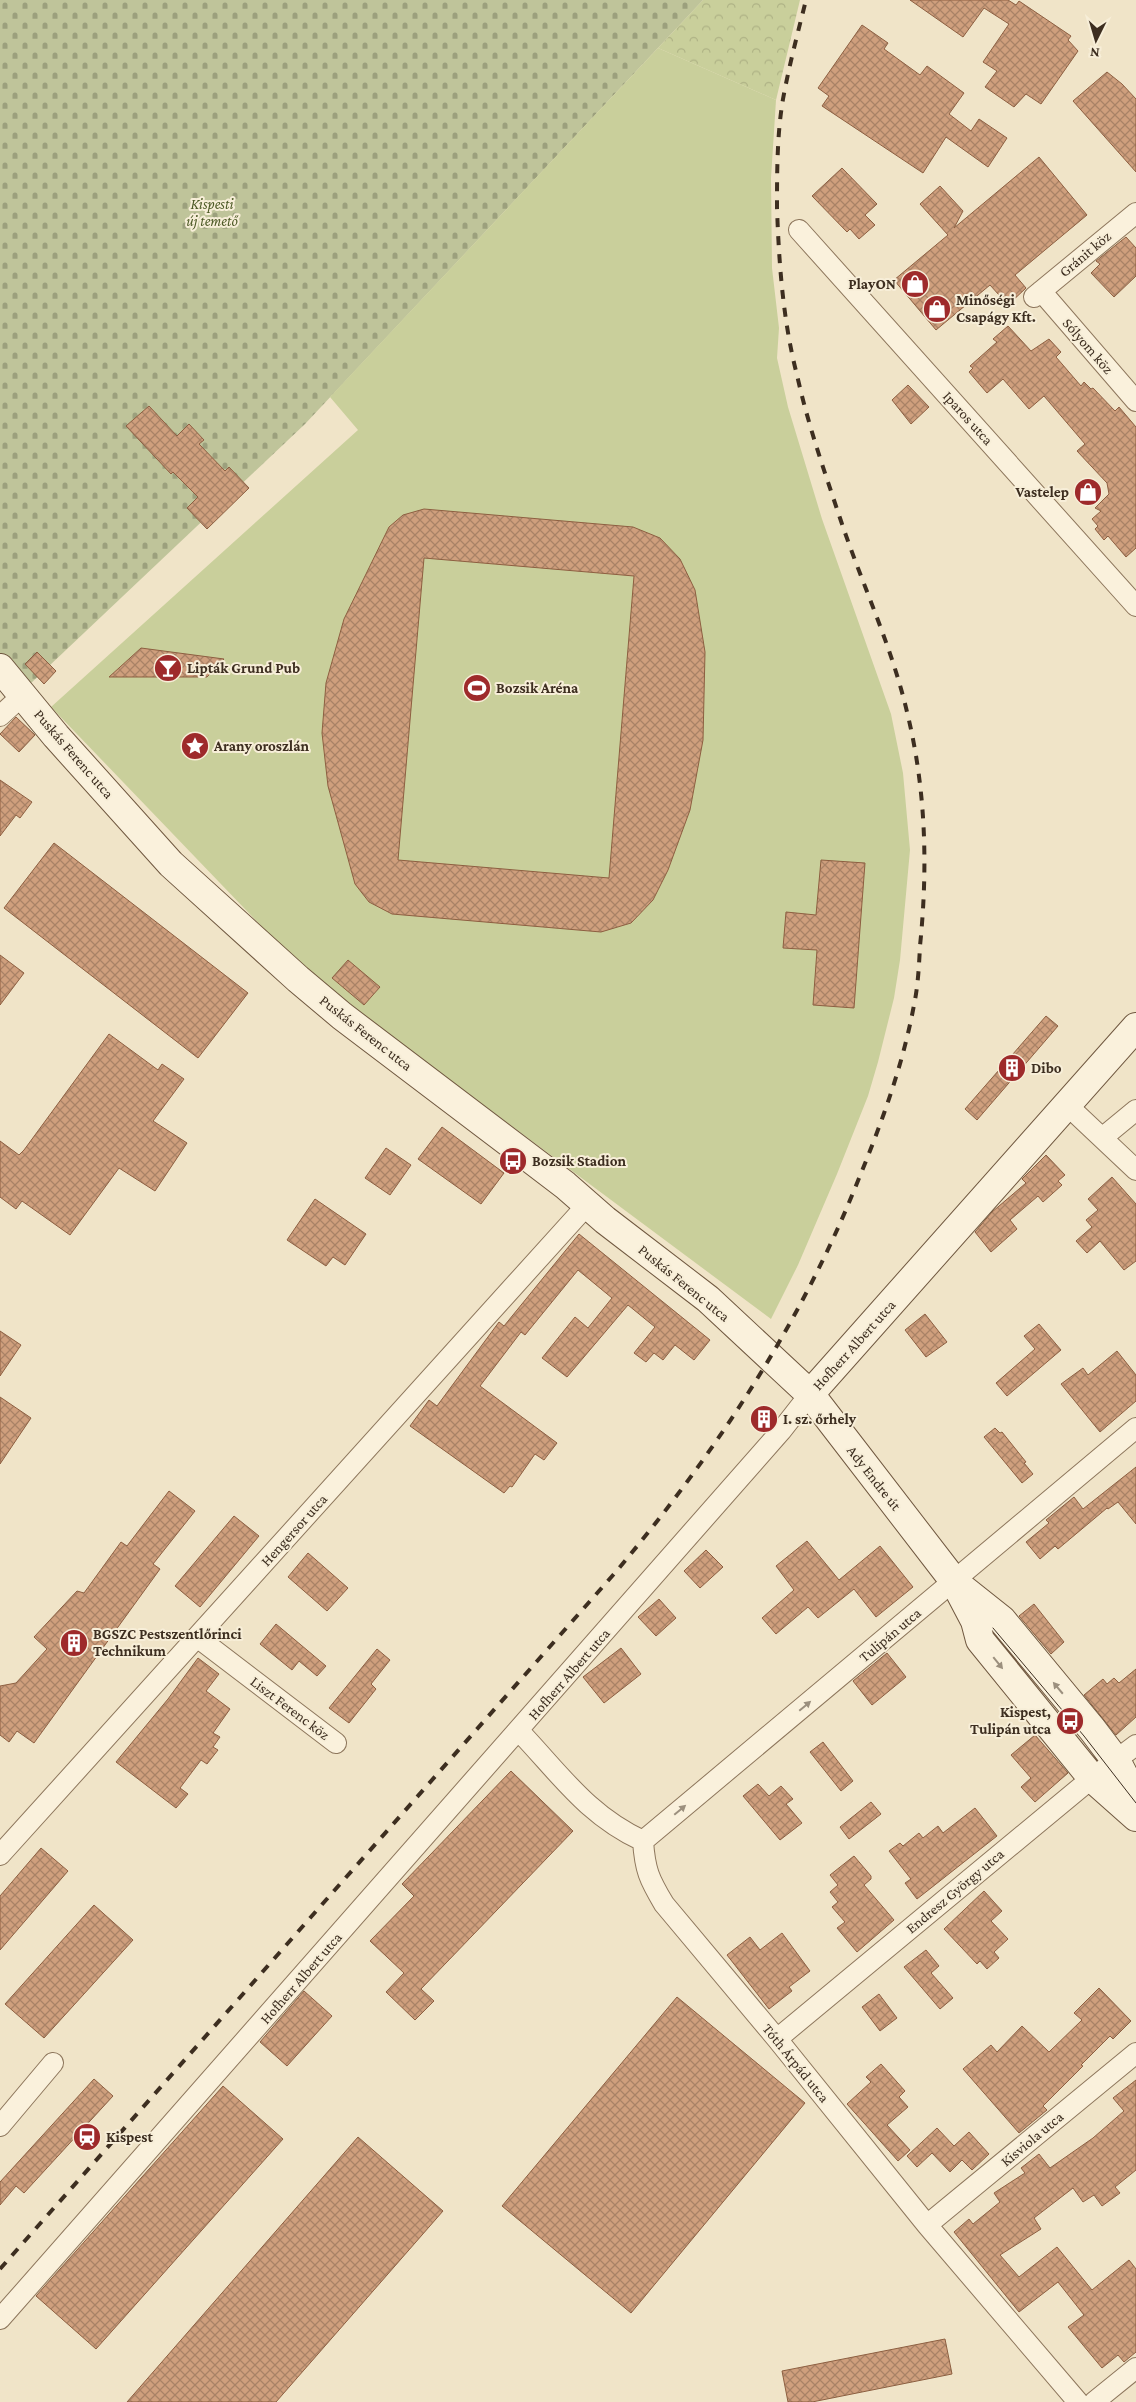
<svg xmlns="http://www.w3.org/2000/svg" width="1136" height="2402" font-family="'Crimson Pro',serif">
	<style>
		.forest { fill: url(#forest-crowns) }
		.cemetery { fill: url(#cemetery-stones) }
		.garden { fill: #c9cf9b }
		.building { fill: url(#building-cross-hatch); stroke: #8d5f41; fill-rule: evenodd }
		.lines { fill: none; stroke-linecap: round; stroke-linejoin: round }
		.street-casing { stroke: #8d765c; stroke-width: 22 }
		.secondary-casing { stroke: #6f573f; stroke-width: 30 }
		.street { stroke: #faf1dc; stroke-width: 20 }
		.secondary { stroke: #faf1dc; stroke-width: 28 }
		.tram { stroke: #3d2e20; stroke-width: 1 }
		.rail { stroke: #3d2e20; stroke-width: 4; stroke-dasharray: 9 9; stroke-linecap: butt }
		.oneway { fill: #9c907e }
		.labels { text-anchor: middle; stroke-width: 4; stroke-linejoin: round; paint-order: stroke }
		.park-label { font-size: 15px; font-style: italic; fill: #4d5a26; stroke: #f7eed8 }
		.street-label { font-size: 15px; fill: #3d2e20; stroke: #f7eed8 }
		.poi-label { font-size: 15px; font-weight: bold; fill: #3d2e20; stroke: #f7eed8; text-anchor: start }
	</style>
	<defs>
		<pattern id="forest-crowns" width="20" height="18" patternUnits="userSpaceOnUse" patternTransform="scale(1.25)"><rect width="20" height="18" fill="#c9cf9b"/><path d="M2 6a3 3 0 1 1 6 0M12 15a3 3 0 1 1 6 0" fill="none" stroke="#aeb285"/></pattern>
		<pattern id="cemetery-stones" width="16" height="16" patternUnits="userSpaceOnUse" patternTransform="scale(1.25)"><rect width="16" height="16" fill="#bfc49a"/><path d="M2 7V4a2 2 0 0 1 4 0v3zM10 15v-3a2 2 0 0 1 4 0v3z" fill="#9ca07d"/></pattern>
		<pattern id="building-cross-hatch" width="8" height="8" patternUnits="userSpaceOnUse" patternTransform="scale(1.25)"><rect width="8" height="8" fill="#cf9f7d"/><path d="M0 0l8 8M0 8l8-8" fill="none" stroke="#a98266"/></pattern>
	</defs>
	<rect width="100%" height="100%" fill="#f0e4c8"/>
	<path class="forest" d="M703 0H800L776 100 658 48Z"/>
	<path class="cemetery" d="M0 0H703L305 424 30 684 0 653Z"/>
	<path class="garden" d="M658 48 776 100 771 178 772 268 779 328 777 358 788 407 822 519 891 714 903 773 910 850 900 960 894 998 878 1062 868 1096 837 1174 798 1265 771 1319 400 1043 290 956 51 707 358 430 330 397Z"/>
	<path class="building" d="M910 0H1008L1016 5 1019 1 1071 36 1068 40 1078 51 1041 104 1026 94 1014 107 985 87 997 71 983 62 1009 24 984 8 963 37Z
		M862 25 888 43 884 49 920 75 927 66 964 93 949 114 971 131 979 119 1007 138 988 167 946 137 923 173 822 106 829 96 818 88Z
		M1107 72 1122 84 1136 99V172L1073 101Z
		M1039 157 1087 215 1015 275 1026 288 1008 305 990 285 936 330 894 280 948 235 920 204 940 186 963 211 954 228Z
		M842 168 877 204 865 215 875 225 859 239 850 229 847 232 812 196Z
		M1126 237 1136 248V276L1114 297 1091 273 1100 264 1096 261Z
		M1008 326 1031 351 1049 339 1061 352 1056 357 1081 386 1084 382 1091 389 1093 388 1115 411 1119 407 1136 427V548L1126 557 1108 536 1104 540 1095 529 1098 526 1092 519 1101 511 1095 508 1109 494 1107 483 1077 451 1085 444 1044 396 1029 409 1003 379 987 393 969 372 973 368 970 366 997 342 993 339Z
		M908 385 929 407 911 424 892 400Z
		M149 406 177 436 189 424 204 440 199 444 225 471 229 467 249 488 207 529 187 508 198 497 173 472 171 474 126 426Z
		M424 509 633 527 660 538 680 559 695 590 705 652 703 740 690 810 668 870 653 900 631 923 601 932 392 914 369 902 355 884 328 786 322 733 326 683 344 619 389 527 403 515ZM424 558 634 576 609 878 398 860Z
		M141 648 224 659 207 677H109Z
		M37 652 56 671 44 684 25 664Z
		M16 717 35 735 19 752 0 734Z
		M0 780 32 802 20 818 16 815 0 836Z
		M54 843 248 993 198 1058 4 908Z
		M821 860 865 863 854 1008 813 1005 817 950 783 948 786 912 816 915Z
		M0 955 24 973 0 1005Z
		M348 960 380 987 364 1005 332 978Z
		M1046 1016 1058 1026 977 1120 965 1109Z
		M109 1034 158 1070 162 1064 184 1079 153 1121 187 1143 155 1191 119 1168 70 1235 22 1201 16 1209 0 1197V1141L19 1155 24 1150Z
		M442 1127 504 1173 481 1204 418 1159Z
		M386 1148 411 1165 390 1195 365 1178Z
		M1046 1155 1065 1175 1058 1181 1062 1185 1043 1202 1038 1196 1010 1220 1017 1229 991 1252 975 1232 992 1212 1026 1183 1022 1179Z
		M1112 1177 1136 1204V1261L1124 1270 1100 1241 1087 1253 1076 1241 1092 1227 1086 1220 1098 1210 1088 1199Z
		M315 1199 366 1234 345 1265 333 1257 326 1266 287 1240Z
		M579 1234 710 1340 694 1360 675 1345 663 1360 654 1353 646 1362 634 1353 655 1327 628 1305 567 1377 542 1358 575 1317 588 1328 612 1298 578 1270 525 1335 521 1332 480 1386 557 1443 544 1460 535 1454 512 1487 510 1486 504 1493 410 1426 429 1400 437 1406 499 1322 504 1326Z
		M925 1314 947 1342 926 1357 905 1330Z
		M1039 1324 1061 1350 1007 1396 996 1383 1035 1349 1024 1336Z
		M0 1331 21 1345 0 1376Z
		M1117 1351 1136 1375V1401L1100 1432 1061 1384 1083 1368 1088 1375Z
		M0 1397 31 1418 0 1464Z
		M765 1407 776 1416 764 1431 752 1421Z
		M995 1428 1000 1433 1002 1432 1026 1462 1024 1463 1033 1474 1022 1483 984 1437Z
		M1136 1467V1524L1118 1502 1108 1509 1107 1508 1058 1549 1055 1546 1040 1559 1026 1542 1049 1523 1046 1520 1074 1497 1083 1509Z
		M169 1491 195 1511 153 1564 160 1569 34 1743 17 1731 9 1742 0 1735V1686L16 1683 47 1649 34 1637 77 1591 84 1593 121 1542 127 1546Z
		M234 1516 259 1536 200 1607 175 1586Z
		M807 1541 839 1580 880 1546 913 1587 876 1617 854 1589 818 1618 808 1607 776 1634 762 1618 794 1590 776 1566Z
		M706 1550 723 1567 700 1588 684 1571Z
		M308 1553 348 1588 327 1611 288 1577Z
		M659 1599 676 1618 656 1636 638 1617Z
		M1034 1604 1064 1642 1051 1654 1019 1616Z
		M276 1624 326 1666 317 1676 299 1661 292 1670 260 1644Z
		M621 1648 641 1674 604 1703 583 1677Z
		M377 1649 390 1660 371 1684 376 1689 349 1723 329 1708Z
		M887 1653 906 1677 872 1705 853 1681Z
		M198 1658 219 1674 206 1691 230 1709 213 1733 220 1737 213 1747 218 1750 207 1764 201 1760 180 1788 188 1794 176 1808 116 1762 168 1699Z
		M1136 1669V1717L1116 1735 1084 1695 1103 1679 1107 1684 1114 1678 1119 1683Z
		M1035 1735 1068 1773 1035 1802 1021 1787 1031 1778 1011 1755Z
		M823 1742 853 1781 841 1791 810 1752Z
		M511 1771 573 1831 421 1989 434 2001 415 2020 386 1992 404 1973 370 1941 414 1896 402 1884Z
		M758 1784 769 1796 781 1786 793 1799 786 1804 802 1823 780 1840 743 1796Z
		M871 1802 881 1814 849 1839 840 1827Z
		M975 1808 997 1836 917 1899 905 1883 911 1879 889 1851 900 1843 903 1846 919 1833 923 1838 938 1826 943 1833Z
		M41 1848 68 1871 0 1950V1896Z
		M854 1856 871 1876V1879L864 1885 894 1920 857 1952 837 1928 845 1922 832 1907 838 1902 830 1892 838 1885 830 1875Z
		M984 1891 1002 1911 991 1921 1008 1939 994 1952 999 1958 987 1969 980 1961 977 1964 944 1929Z
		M94 1905 133 1940 44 2038 5 2004Z
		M782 1933 810 1971 789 1987 792 1991 769 2009 727 1955 750 1937 760 1950Z
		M926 1950 939 1966 931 1973 953 1998 940 2009 904 1967Z
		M1099 1988 1131 2021 1113 2039 1110 2036 1081 2065 1083 2066 1043 2106 1047 2110 1019 2133 963 2069 991 2045 997 2052 1022 2026 1049 2052 1082 2020 1074 2013Z
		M304 1991 332 2016 287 2066 260 2042Z
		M879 1994 897 2018 880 2031 862 2007Z
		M677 1997 805 2103 631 2313 502 2206Z
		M881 2064 905 2091 899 2097 908 2107 887 2125 910 2150 898 2161 847 2104 871 2082 866 2077Z
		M94 2079 113 2096 24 2193 16 2186 0 2205V2182Z
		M1136 2080V2170L1115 2187 1120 2193 1102 2206 1094 2195 1083 2202 1073 2188 1034 2218 1041 2229 1000 2255 1019 2277 1057 2247 1092 2290 1129 2260 1136 2269V2352L1124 2362 1118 2355 1102 2368 1068 2327 1084 2315 1058 2282 1019 2312 954 2232 969 2219 973 2224 1000 2202 994 2193 1025 2173 1021 2168 1039 2154 1050 2168 1093 2138 1124 2111 1113 2098Z
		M223 2086 283 2139 96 2349 36 2296Z
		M937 2128 954 2146 969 2132 989 2154 972 2170 962 2160 950 2172 932 2153 917 2167 907 2156Z
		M358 2137 443 2211 276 2402H127Z
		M945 2339 952 2374 812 2402H788L782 2371Z"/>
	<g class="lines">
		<defs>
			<path id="street" d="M799 230 1136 606
				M1041 291 1136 401
				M1034 297 1136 213
				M0 716 23 695
				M1067 1105 1136 1170
				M1102 1138 1136 1110
				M197 1637 336 1743
				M519 1731C560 1774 587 1815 643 1841
				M643 1841C645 1870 649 1879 664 1904L777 2039 927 2225 1078 2402
				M643 1841 1136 1428
				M0 1855 587 1205
				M777 2039 1092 1778 1136 1745
				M0 2126 53 2063
				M927 2225 1136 2053
				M0 2319 781 1431 810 1394
				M1094 2402 1136 2368"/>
			<path id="secondary" d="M0 668 56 736 171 864 298 979 342 1016 565 1185 605 1220 708 1299 810 1394 954 1581 975 1621 980 1640 1092 1778 1136 1817
				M810 1394 1136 1027
				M963 1589 1002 1620 1092 1729 1117 1762 1136 1799"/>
		</defs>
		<use href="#street" class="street-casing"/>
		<use href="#secondary" class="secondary-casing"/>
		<use href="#street" class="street"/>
		<use href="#secondary" class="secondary"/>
		<path class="tram" d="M993 1628 1084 1736 1136 1803"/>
		<path class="rail" d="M0 2269 614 1574C708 1463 791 1339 848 1205 875 1140 901 1075 914 1005 918 986 919 966 920 946 928 867 926 789 907 712 892 647 862 584 841 521 825 473 808 425 797 375 783 321 779 264 777 208 777 172 777 134 783 99 789 66 798 32 806 0"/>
	</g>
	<defs><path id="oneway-solid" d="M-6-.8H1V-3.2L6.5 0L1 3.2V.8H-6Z" transform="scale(1.25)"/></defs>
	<g class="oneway">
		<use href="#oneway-solid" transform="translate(998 1663) rotate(51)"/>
		<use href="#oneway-solid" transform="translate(1058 1688) rotate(-130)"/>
		<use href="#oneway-solid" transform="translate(805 1706) rotate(-40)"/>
		<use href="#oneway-solid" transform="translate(680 1810) rotate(-40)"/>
	</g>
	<defs>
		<symbol id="shop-disc" viewBox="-11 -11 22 22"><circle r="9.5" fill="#9e2a2b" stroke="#f7eed8"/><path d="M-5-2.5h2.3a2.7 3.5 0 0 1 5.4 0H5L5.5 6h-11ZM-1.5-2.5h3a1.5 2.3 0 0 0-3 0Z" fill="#fff"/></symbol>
		<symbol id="bar-disc" viewBox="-11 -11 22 22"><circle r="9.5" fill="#9e2a2b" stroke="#f7eed8"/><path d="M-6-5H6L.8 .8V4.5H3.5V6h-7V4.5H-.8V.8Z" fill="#fff"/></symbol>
		<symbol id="stadium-disc" viewBox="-11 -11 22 22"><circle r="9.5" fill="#9e2a2b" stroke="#f7eed8"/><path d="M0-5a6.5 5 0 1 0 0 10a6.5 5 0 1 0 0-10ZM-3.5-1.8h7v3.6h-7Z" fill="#fff"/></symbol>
		<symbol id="sight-disc" viewBox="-11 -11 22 22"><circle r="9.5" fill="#9e2a2b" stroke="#f7eed8"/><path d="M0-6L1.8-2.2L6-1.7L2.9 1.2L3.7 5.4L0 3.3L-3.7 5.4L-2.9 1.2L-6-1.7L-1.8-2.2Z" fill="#fff"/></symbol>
		<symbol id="building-disc" viewBox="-11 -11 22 22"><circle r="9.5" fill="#9e2a2b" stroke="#f7eed8"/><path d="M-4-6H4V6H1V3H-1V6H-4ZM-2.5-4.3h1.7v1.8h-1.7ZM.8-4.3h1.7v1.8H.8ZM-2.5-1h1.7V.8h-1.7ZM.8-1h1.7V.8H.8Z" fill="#fff"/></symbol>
		<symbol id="bus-disc" viewBox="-11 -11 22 22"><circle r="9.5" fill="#9e2a2b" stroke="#f7eed8"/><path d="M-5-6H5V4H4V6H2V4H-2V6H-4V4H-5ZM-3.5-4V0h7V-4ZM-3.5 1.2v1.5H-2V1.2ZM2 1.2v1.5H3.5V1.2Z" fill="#fff"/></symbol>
		<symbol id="station-disc" viewBox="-11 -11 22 22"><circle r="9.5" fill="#9e2a2b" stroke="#f7eed8"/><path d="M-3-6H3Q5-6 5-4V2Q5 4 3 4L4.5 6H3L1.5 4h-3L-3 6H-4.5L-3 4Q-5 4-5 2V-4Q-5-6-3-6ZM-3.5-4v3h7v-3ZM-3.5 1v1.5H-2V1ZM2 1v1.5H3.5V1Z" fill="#fff"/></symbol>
	</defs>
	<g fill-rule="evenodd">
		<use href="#shop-disc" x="899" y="268" width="32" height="32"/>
		<use href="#shop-disc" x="921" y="293" width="32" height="32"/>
		<use href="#shop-disc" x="1072" y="476" width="32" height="32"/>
		<use href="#bar-disc" x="152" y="652" width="32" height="32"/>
		<use href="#stadium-disc" x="461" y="672" width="32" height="32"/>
		<use href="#sight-disc" x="179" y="730" width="32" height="32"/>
		<use href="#building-disc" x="996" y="1052" width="32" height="32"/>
		<use href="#bus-disc" x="497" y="1145" width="32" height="32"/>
		<use href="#building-disc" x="748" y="1403" width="32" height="32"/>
		<use href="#building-disc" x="58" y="1627" width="32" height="32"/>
		<use href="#bus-disc" x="1054" y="1705" width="32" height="32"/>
		<use href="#station-disc" x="71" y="2121" width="32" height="32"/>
	</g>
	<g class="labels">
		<g class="park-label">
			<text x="212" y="209">Kispesti<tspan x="212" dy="17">új temető</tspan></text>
		</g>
		<g class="street-label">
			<text transform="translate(1085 254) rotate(-40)" y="5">Gránit köz</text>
			<text transform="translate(1088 346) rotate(49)" y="5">Sólyom köz</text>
			<text transform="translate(968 418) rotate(48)" y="5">Iparos utca</text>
			<text transform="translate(74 754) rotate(49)" y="5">Puskás Ferenc utca</text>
			<text transform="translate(366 1033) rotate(38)" y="5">Puskás Ferenc utca</text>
			<text transform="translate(684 1283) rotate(39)" y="5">Puskás Ferenc utca</text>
			<text transform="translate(854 1345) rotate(-48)" y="5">Hofherr Albert utca</text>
			<text transform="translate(874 1478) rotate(52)" y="5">Ady Endre út</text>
			<text transform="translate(294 1530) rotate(-48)" y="5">Hengersor utca</text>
			<text transform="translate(890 1635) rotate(-40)" y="5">Tulipán utca</text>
			<text transform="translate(569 1674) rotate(-49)" y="5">Hofherr Albert utca</text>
			<text transform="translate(290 1708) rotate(37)" y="5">Liszt Ferenc köz</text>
			<text transform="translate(955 1891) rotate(-40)" y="5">Endresz György utca</text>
			<text transform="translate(301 1978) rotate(-49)" y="5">Hofherr Albert utca</text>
			<text transform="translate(796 2063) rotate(51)" y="5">Tóth Árpád utca</text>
			<text transform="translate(1032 2139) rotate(-40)" y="5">Kisviola utca</text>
		</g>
		<g class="poi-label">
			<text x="896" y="289" text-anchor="end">PlayON</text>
			<text x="956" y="305">Minőségi<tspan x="956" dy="17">Csapágy Kft.</tspan></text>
			<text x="1069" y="497" text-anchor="end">Vastelep</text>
			<text x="187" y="673">Lipták Grund Pub</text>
			<text x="496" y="693">Bozsik Aréna</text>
			<text x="214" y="751">Arany oroszlán</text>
			<text x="1031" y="1073">Dibo</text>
			<text x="532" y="1166">Bozsik Stadion</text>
			<text x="783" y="1424">I. sz. őrhely</text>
			<text x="93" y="1639">BGSZC Pestszentlőrinci<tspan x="93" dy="17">Technikum</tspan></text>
			<text x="1051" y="1717" text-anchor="end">Kispest,<tspan x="1051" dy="17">Tulipán utca</tspan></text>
			<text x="106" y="2142">Kispest</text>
		</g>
	</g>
	<g transform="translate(1096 40) rotate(185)" stroke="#f7eed8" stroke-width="4" paint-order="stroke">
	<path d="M0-4L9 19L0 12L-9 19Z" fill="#3d2e20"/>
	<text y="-8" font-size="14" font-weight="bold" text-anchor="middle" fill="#3d2e20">N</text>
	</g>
</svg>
